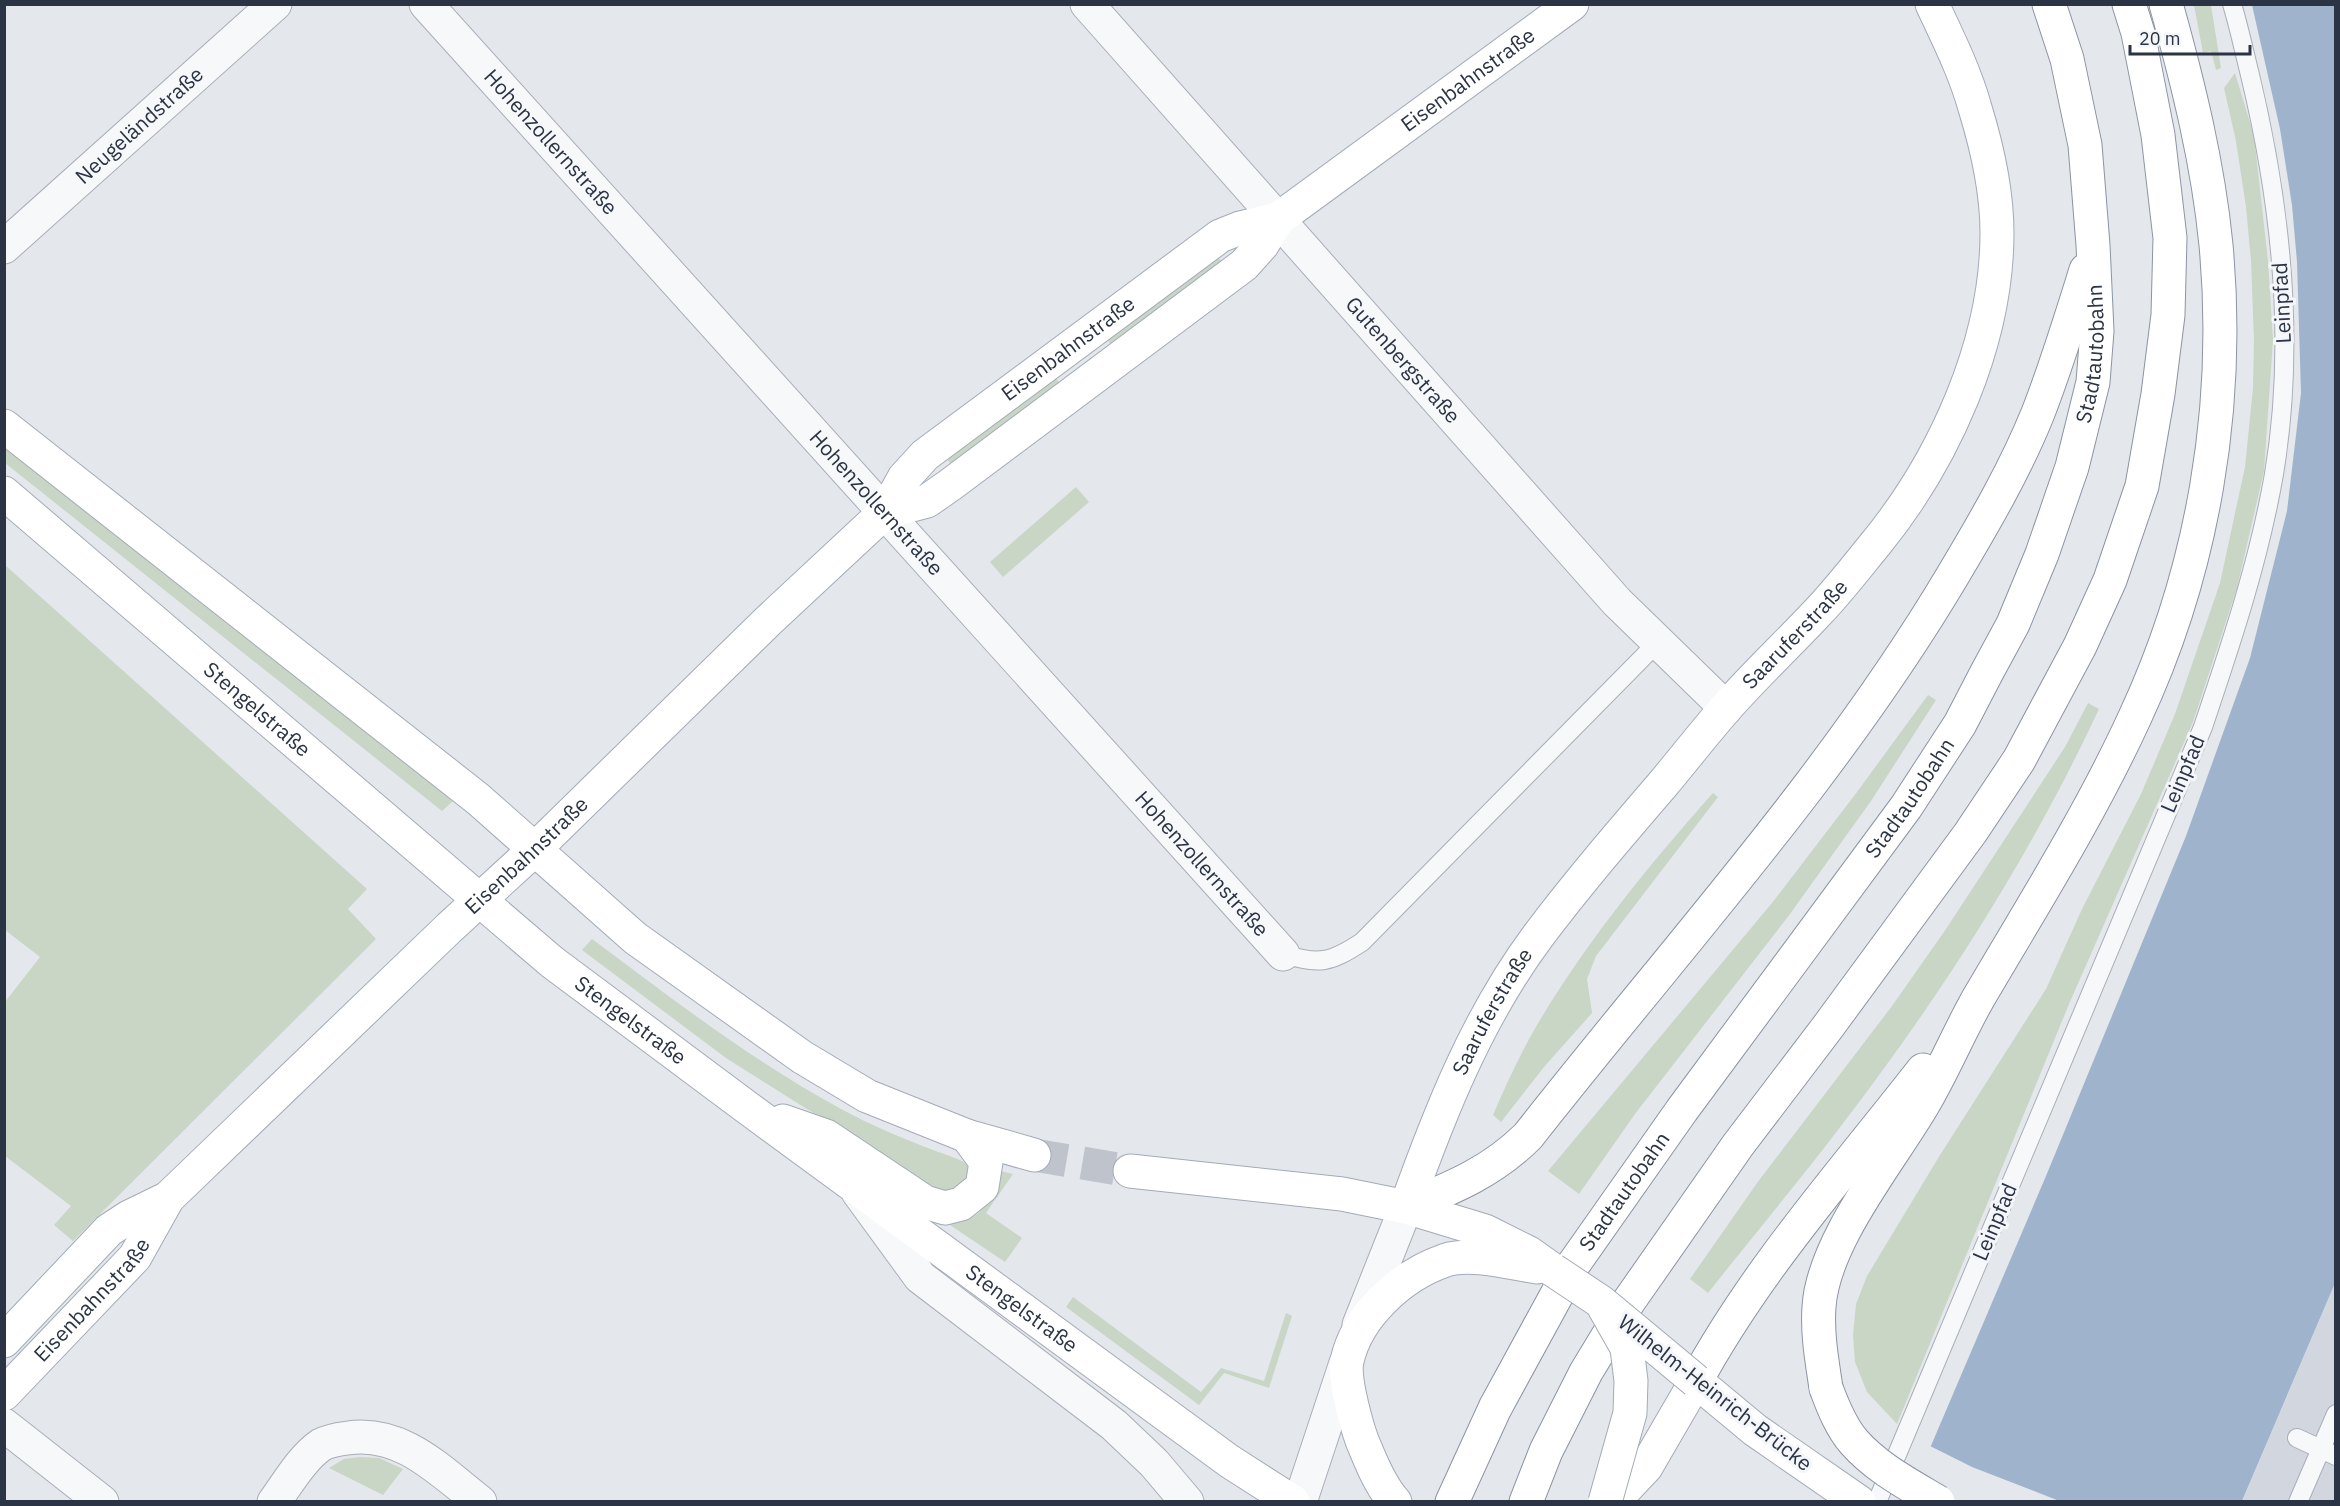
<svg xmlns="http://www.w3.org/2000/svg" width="2340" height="1506" font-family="'IBM Plex Sans',sans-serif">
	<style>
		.built { fill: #d2d6de }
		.green { fill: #c9d6c5 }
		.water { fill: #9fb4cc }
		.pier { fill: #e4e7ec }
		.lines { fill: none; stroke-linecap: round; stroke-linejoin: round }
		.primary-tunnel { stroke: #bfc3cb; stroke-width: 33; stroke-dasharray: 33 16; stroke-linecap: butt }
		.service-casing { stroke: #a9aeb7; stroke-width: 20 }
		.minor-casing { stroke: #a9aeb7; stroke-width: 35 }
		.tertiary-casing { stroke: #a9aeb7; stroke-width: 35 }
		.primary-casing { stroke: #a3abb8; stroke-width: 35 }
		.motorway-casing { stroke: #8b94a3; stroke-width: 35 }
		.service { stroke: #f7f8fa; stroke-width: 18 }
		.minor { stroke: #f7f8fa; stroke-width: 33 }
		.tertiary { stroke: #f7f8fa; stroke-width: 33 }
		.primary { stroke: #fff; stroke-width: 33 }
		.motorway { stroke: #fff; stroke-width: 33 }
		.primary-bridge-casing { stroke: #a3abb8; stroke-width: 35; stroke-linecap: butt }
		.motorway-bridge-casing { stroke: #8b94a3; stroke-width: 35; stroke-linecap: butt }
		.primary-bridge { stroke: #fff; stroke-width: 33 }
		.motorway-bridge { stroke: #fff; stroke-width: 33 }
		.labels { text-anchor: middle; stroke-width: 6; stroke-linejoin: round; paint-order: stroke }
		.street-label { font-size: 21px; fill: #2b3445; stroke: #f4f6f9 }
	</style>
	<rect width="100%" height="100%" fill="#e4e7ec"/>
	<path class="built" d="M2335 1283V1501L2242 1502Z"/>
	<path class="green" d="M2194 5H2211L2221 68 2216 70 2211 51 2203 53Z
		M2235 73 2254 136 2268 261 2273 340 2264 471 2237 588 2193 722 2069 1004 1897 1424 1867 1392 1855 1362 1853 1335 1856 1304 1867 1276 1940 1155 2046 989 2082 909 2141 794 2175 714 2220 583 2245 467 2253 388 2254 341 2251 261 2246 207 2236 141 2224 88Z
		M1216 255 1224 264 1113 347 1105 337Z
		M1054 376 1062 386 953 466 945 457Z
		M4 447 51 483 453 801 442 811 5 463Z
		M1076 487 1089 502 1003 577 990 562Z
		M5 565 367 889 348 909 376 939 73 1241 54 1225 71 1206 5 1156V1002L40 957 5 930Z
		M1928 695 1936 700 1871 801 1790 914 1635 1114 1579 1194 1548 1171 1772 903 1857 792Z
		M2088 703 2099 709C2031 855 1942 994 1844 1122 1800 1180 1753 1236 1708 1293L1690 1279 1757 1183 1892 1006 1946 929 2065 747Z
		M1713 793 1718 797 1596 956 1587 979 1592 1013 1544 1067 1501 1122 1493 1115C1506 1085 1520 1054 1537 1025 1587 941 1648 866 1713 793Z
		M592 939C674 1000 751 1060 841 1109 870 1125 902 1138 933 1150 946 1155 959 1158 970 1166L966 1182 947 1193 937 1191 726 1058 582 950Z
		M1000 1171 1013 1174 986 1213 1022 1238 1005 1262 944 1221C951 1220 962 1221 969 1219 987 1211 996 1189 1000 1171Z
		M1073 1297 1201 1392 1221 1368 1264 1381 1286 1313 1292 1316 1269 1388 1224 1373 1199 1405 1066 1307Z
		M360 1457 379 1458 403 1469 383 1495 329 1468 344 1459Z"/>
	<path class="water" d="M2252 5H2335V1283L2242 1501 1907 1502 2046 1176 2186 836 2250 658 2287 511 2301 393 2297 262 2292 205 2280 129Z"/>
	<path class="pier" d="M1928 1445 1972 1467 2062 1502 1904 1501Z"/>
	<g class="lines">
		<path class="primary-tunnel" d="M1034 1155 1130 1171"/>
		<defs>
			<path id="service" d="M1283 954C1319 965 1330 963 1362 942L1658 642
				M2297 1438 2336 1456
				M1877 1502 2203 727C2231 644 2259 561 2274 474 2296 342 2281 204 2250 75 2244 51 2239 27 2232 4
				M2298 1502 2336 1414"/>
			<g id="minor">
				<path id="s1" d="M426 4 1283 954"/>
				<path id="s2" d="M1087 4 1617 602 1726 708"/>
				<path id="s3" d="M4 247 275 4"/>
				<path d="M4 1425 102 1502"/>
				<path d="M274 1502C288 1483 302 1458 321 1445 328 1441 340 1439 348 1438 402 1430 440 1471 480 1502"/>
			</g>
			<path id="tertiary" d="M858 1192 920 1277 1114 1425 1154 1463 1187 1502
				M1359 1325 1406 1207
				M1300 1502 1346 1363"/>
			<g id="primary">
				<path d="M4 426 478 799 635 938 802 1057 867 1096 967 1136 1034 1155"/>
				<path id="s4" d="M4 493 552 962 745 1106 1229 1461 1293 1502"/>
				<path d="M885 512 927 501 950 485 1244 265 1262 245 1278 219"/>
				<path d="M783 1121 826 1136 925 1202 945 1208 961 1204 982 1187 986 1162 967 1136"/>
				<path d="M1130 1171 1342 1194 1406 1207 1485 1231 1529 1253 1553 1270"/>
				<path id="s5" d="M1406 1207C1440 1112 1477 1018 1538 936 1577 884 1620 834 1663 784 1684 759 1704 733 1726 708 1755 675 1788 644 1818 612 1839 590 1858 565 1877 542 1945 458 1997 342 1997 233 1997 191 1987 147 1975 108 1965 72 1948 38 1932 4"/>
				<path d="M4 1341 109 1230 129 1217 168 1198"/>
				<path id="s6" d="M4 1394 135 1257 168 1198 449 928 534 850 767 622 885 512 904 478 925 455 1220 236 1240 228 1278 219 1572 4"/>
				<path d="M1395 1502C1382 1488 1373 1467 1366 1450 1358 1433 1343 1379 1347 1361 1357 1315 1402 1275 1446 1260 1470 1252 1511 1263 1537 1267"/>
				<path d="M1613 1502 1646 1467 1696 1381 1755 1430 1859 1502"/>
			</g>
			<g id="motorway">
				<path d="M1406 1207C1452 1188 1492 1172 1528 1136 1673 951 1833 777 1953 575 1984 523 2015 470 2038 413 2056 367 2071 318 2086 270"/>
				<path d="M1696 1381C1756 1270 1845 1170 1923 1070"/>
				<path d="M1826 1388C1822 1361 1817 1334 1819 1307 1823 1241 1891 1160 1924 1103 1944 1069 1959 1032 1979 997 2033 905 2090 815 2135 717 2203 571 2231 406 2216 245 2208 163 2188 83 2166 4"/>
				<path id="s7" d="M1452 1502 1495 1408 1573 1265 1682 1110 1906 807 1960 724 1987 672 2013 624 2042 554 2072 467 2093 382 2097 331 2093 245 2085 145 2067 59 2049 4"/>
				<path d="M1526 1502 1546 1451 1586 1372 1629 1301 1738 1145 1827 1028 1971 832 2019 760 2080 646 2110 580 2142 486 2158 394 2168 315 2170 238 2158 135 2138 33 2129 4"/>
			</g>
		</defs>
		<use href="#service" class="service-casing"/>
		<use href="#minor" class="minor-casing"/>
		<use href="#tertiary" class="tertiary-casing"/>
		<use href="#primary" class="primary-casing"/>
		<use href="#motorway" class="motorway-casing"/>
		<use href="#service" class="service"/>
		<use href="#minor" class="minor"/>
		<use href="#tertiary" class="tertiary"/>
		<use href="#primary" class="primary"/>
		<use href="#motorway" class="motorway"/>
		<defs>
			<path id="primary-bridge" d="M1553 1270 1601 1302 1696 1381
				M1601 1302 1627 1348 1631 1381 1630 1413 1605 1502"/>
			<path id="motorway-bridge" d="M1826 1388C1833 1407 1841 1427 1854 1442 1877 1468 1908 1484 1938 1502"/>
		</defs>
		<use href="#primary-bridge" class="primary-bridge-casing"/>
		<use href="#motorway-bridge" class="motorway-bridge-casing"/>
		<use href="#primary-bridge" class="primary-bridge"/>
		<use href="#motorway-bridge" class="motorway-bridge"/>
	</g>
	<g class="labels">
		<g class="street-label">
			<text dy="7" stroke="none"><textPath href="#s6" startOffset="1983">Eisenbahnstraße</textPath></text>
			<text dy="7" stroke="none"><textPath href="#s3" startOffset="182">Neugeländstraße</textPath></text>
			<text dy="7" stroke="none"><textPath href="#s1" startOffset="186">Hohenzollernstraße</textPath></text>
			<text transform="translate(2282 303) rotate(-93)" y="7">Leinpfad</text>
			<text dy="7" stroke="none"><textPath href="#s6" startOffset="1498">Eisenbahnstraße</textPath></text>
			<text dy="7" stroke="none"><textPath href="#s7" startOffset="1328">Stadtautobahn</textPath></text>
			<text dy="7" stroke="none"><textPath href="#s2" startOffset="476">Gutenbergstraße</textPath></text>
			<text dy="7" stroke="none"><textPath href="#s1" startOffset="672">Hohenzollernstraße</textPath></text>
			<text dy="7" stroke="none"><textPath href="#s5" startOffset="699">Saaruferstraße</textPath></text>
			<text dy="7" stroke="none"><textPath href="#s4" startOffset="333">Stengelstraße</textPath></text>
			<text transform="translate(2183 774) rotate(-67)" y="7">Leinpfad</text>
			<text dy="7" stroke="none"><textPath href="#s7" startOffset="842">Stadtautobahn</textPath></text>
			<text dy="7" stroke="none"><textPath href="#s6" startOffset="753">Eisenbahnstraße</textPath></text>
			<text dy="7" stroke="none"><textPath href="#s1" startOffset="1158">Hohenzollernstraße</textPath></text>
			<text dy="7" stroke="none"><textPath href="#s5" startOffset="214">Saaruferstraße</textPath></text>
			<text dy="7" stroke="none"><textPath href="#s4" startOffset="819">Stengelstraße</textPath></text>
			<text dy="7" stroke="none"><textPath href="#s7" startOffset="356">Stadtautobahn</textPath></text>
			<text transform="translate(1995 1222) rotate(-67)" y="7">Leinpfad</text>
			<text dy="7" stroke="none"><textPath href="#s6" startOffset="129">Eisenbahnstraße</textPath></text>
			<text dy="7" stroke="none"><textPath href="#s4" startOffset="1305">Stengelstraße</textPath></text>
			<text transform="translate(1715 1393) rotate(38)" y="7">Wilhelm-Heinrich-Brücke</text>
		</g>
	</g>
	<rect width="2340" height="1506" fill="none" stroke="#2b3445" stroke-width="12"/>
	<path d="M2130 45v9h120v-9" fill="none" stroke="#2b3445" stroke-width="3"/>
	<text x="2139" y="45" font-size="18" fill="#2b3445" stroke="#f4f6f9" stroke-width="4.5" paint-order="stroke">20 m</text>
</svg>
